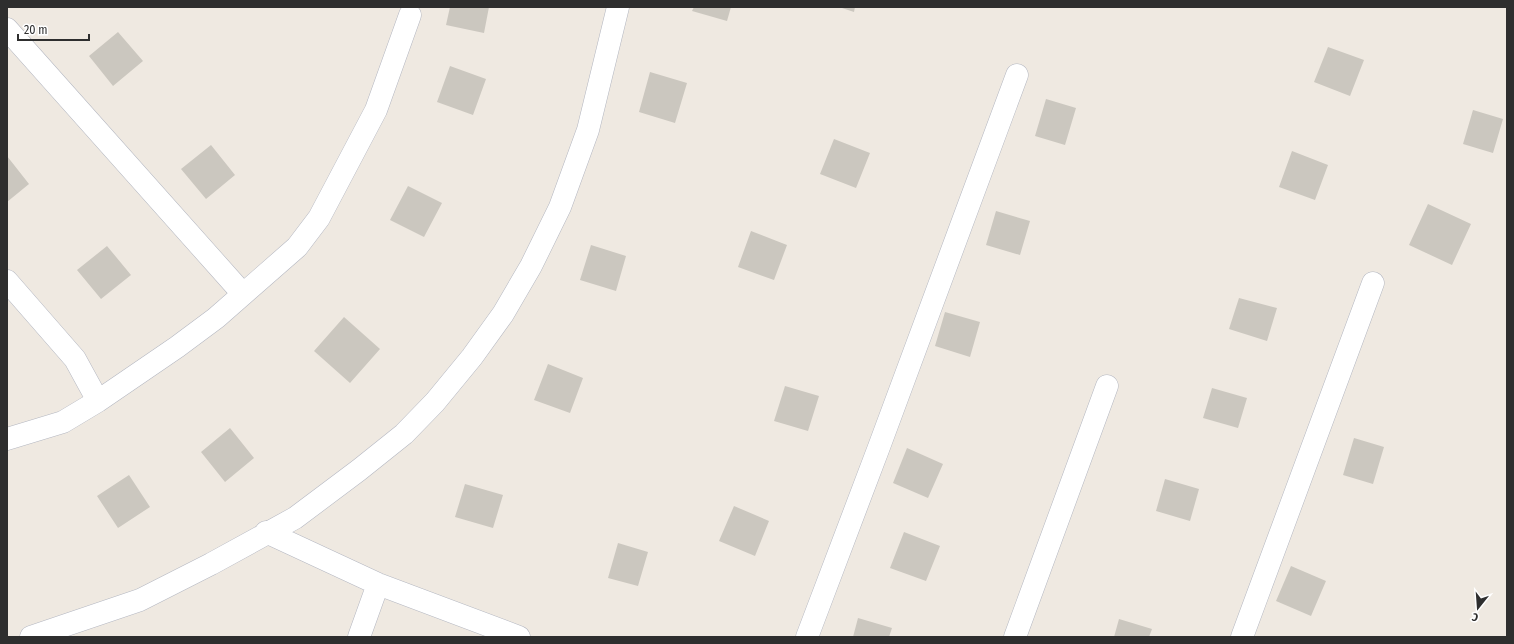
<svg xmlns="http://www.w3.org/2000/svg" width="1514" height="644" font-family="'Fira Sans Condensed',sans-serif">
	<style>
		.building { fill: #cbc7bf }
		.lines { fill: none; stroke-linecap: round; stroke-linejoin: round }
		.minor-casing { stroke: #b4b7c1; stroke-width: 23 }
		.minor { stroke: #fff; stroke-width: 22 }
	</style>
	<rect width="100%" height="100%" fill="#efe9e1"/>
	<path class="building" d="M450 7H489L484 33 446 25Z
		M694 7H731L727 21 692 11Z
		M839 7H855L854 12Z
		M118 32 143 61 113 86 89 56Z
		M1328 47 1364 60 1350 96 1314 82Z
		M450 66 486 79 473 115 437 102Z
		M650 72 687 83 675 123 639 112Z
		M1046 99 1076 108 1065 145 1035 136Z
		M1473 110 1503 119 1493 153 1463 144Z
		M834 139 870 153 856 188 820 174Z
		M211 145 235 175 206 199 181 169Z
		M1292 151 1328 165 1315 200 1279 187Z
		M7 156 29 184 7 202Z
		M408 186 442 203 424 237 390 220Z
		M1428 204 1471 224 1452 265 1409 245Z
		M996 211 1030 221 1020 255 986 245Z
		M751 231 787 245 774 280 738 267Z
		M591 245 626 256 616 291 580 280Z
		M107 246 131 275 101 299 77 270Z
		M1239 298 1277 308 1267 341 1229 329Z
		M945 312 980 322 970 357 935 346Z
		M344 317 380 349 350 383 314 351Z
		M548 364 583 378 570 413 534 400Z
		M785 386 819 396 808 431 774 421Z
		M1212 388 1247 398 1238 428 1203 418Z
		M230 428 254 458 225 482 201 452Z
		M1354 438 1384 447 1373 484 1343 475Z
		M907 448 943 464 928 498 893 483Z
		M129 475 150 507 118 528 97 496Z
		M1165 479 1199 489 1190 521 1156 511Z
		M465 484 503 495 493 528 455 517Z
		M734 506 769 521 755 556 719 541Z
		M904 532 940 546 926 581 890 568Z
		M618 543 648 552 638 586 608 578Z
		M1291 566 1326 581 1311 616 1276 601Z
		M858 618 892 628 889 637H853Z
		M1119 619 1152 629 1149 637H1114Z"/>
	<g class="lines">
		<defs>
			<path id="minor" d="M7 29 243 294
				M7 281 75 359 98 401
				M7 439 63 422 98 401 177 347 216 318 297 247 319 218 376 110 410 15
				M266 532 378 584 519 637
				M31 637 140 600 211 564 295 518 359 470 404 434 435 402 472 357 503 314 531 266 560 207 588 130 618 7
				M359 637 378 584
				M807 637 879 447 1017 75
				M1015 637 1107 386
				M1242 637 1373 283"/>
		</defs>
		<use href="#minor" class="minor-casing"/>
		<use href="#minor" class="minor"/>
	</g>
	<rect width="1514" height="644" fill="none" stroke="#2e2e2e" stroke-width="16"/>
	<g transform="translate(1478 608) rotate(197)" stroke="#ffffff" stroke-width="3" paint-order="stroke">
	<path d="M0-3L7 15L0 10L-7 15Z" fill="#2e2e2e"/>
	<text y="-6" font-size="11" font-weight="bold" text-anchor="middle" fill="#2e2e2e">С</text>
	</g>
	<path d="M18 34v6h71v-6" fill="none" stroke="#2e2e2e" stroke-width="2"/>
	<text x="24" y="34" font-size="12" fill="#2e2e2e" stroke="#ffffff" stroke-width="3" paint-order="stroke">20 m</text>
</svg>
